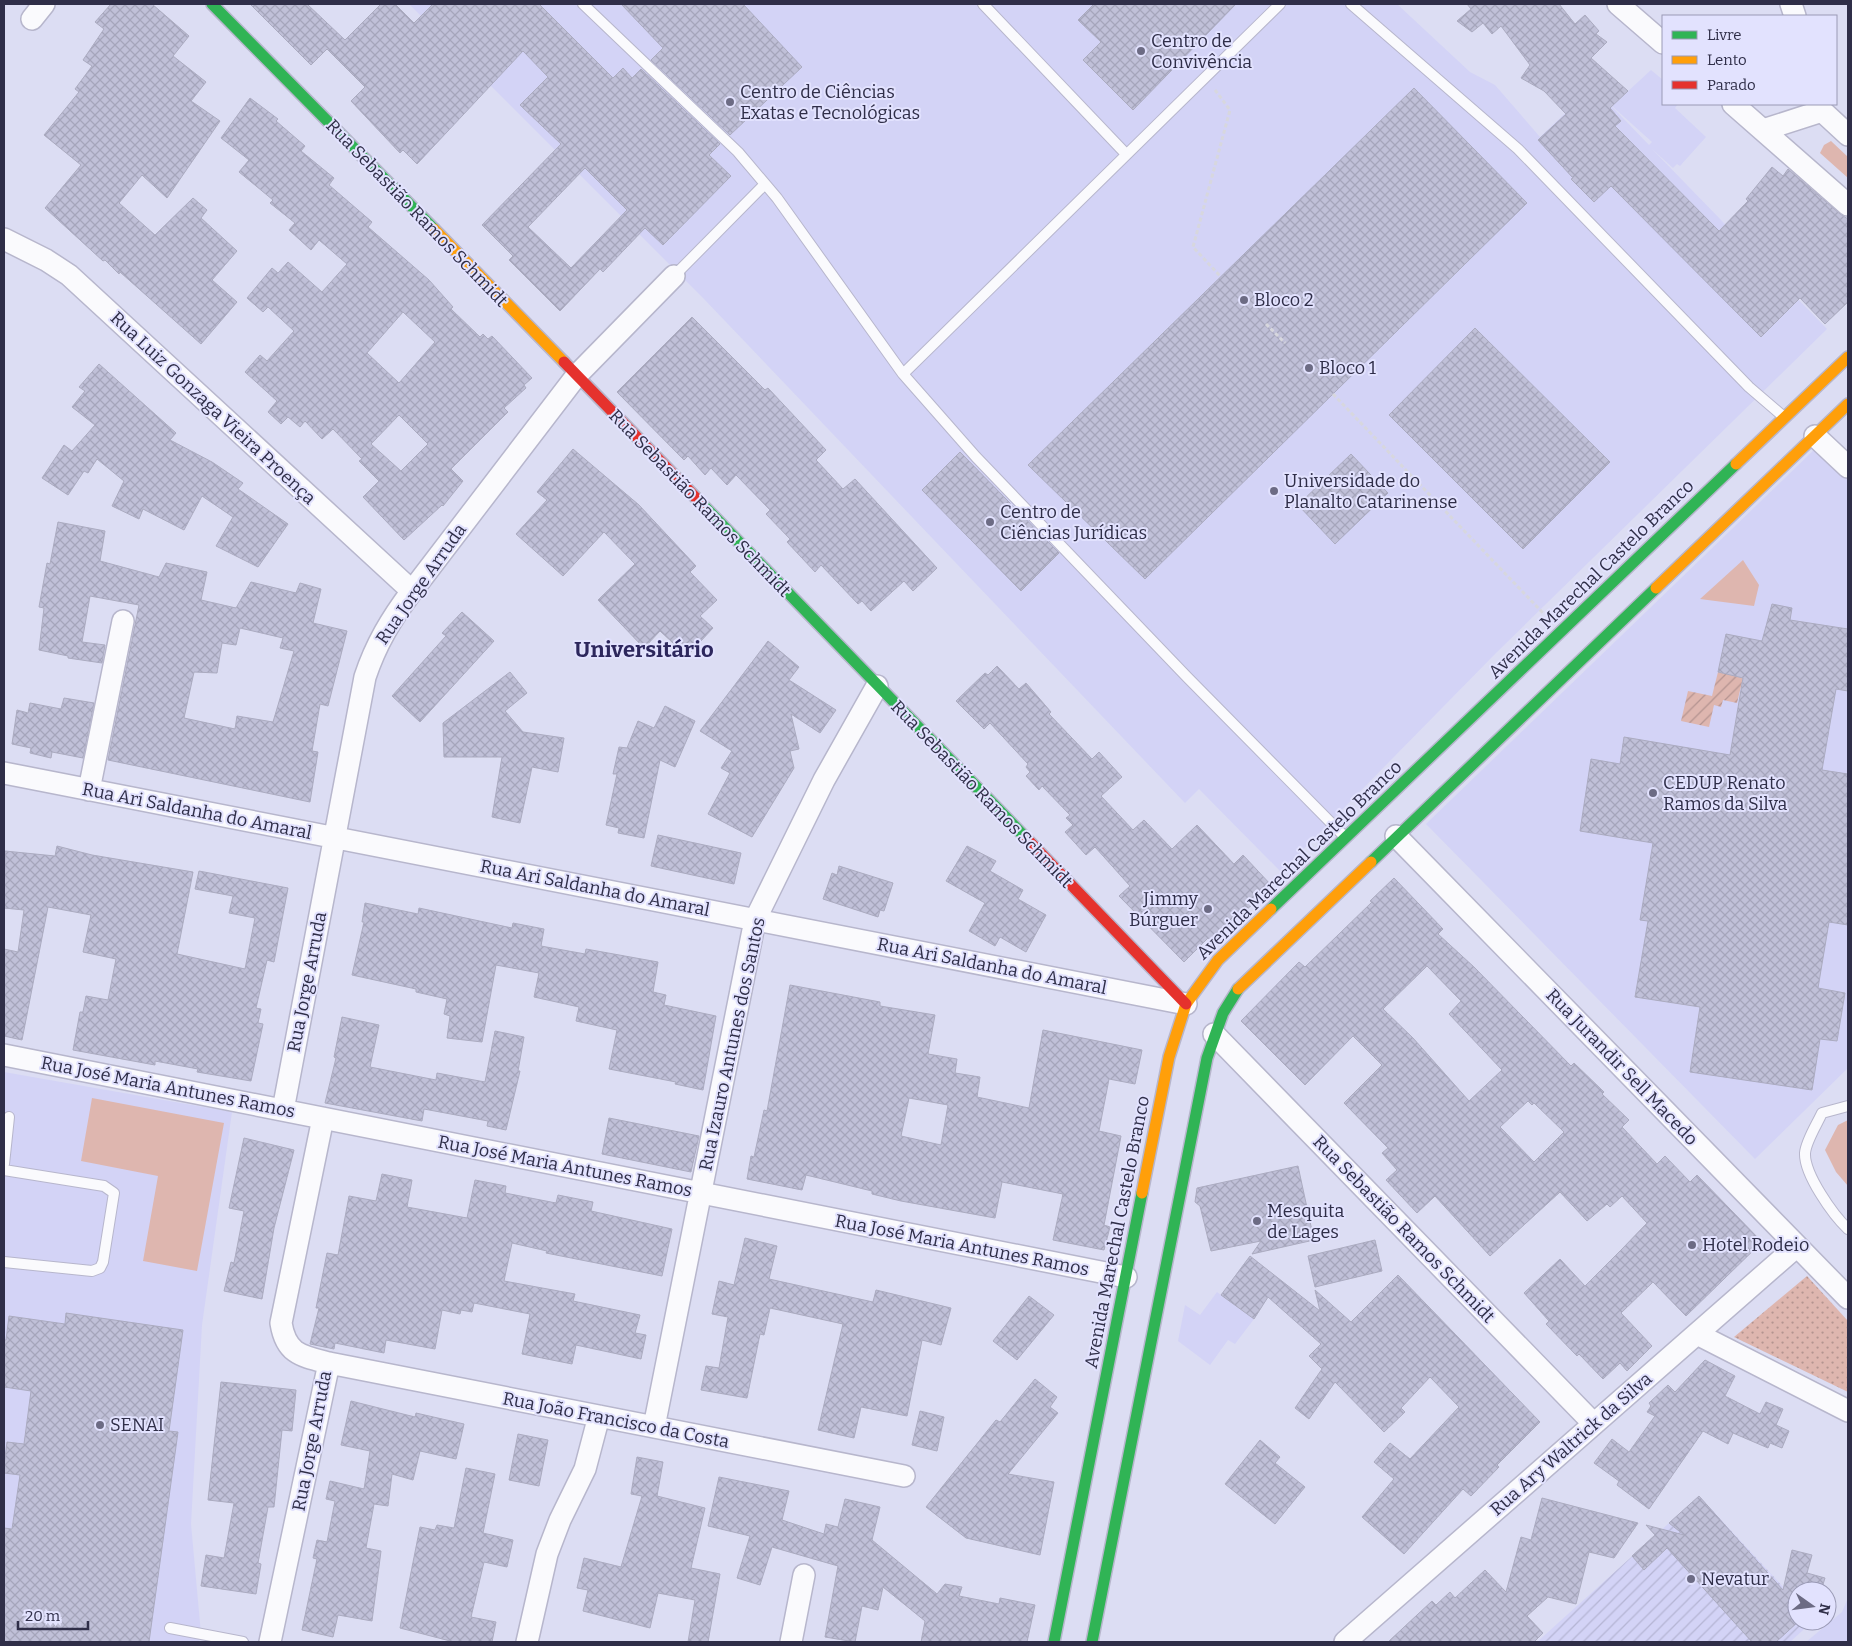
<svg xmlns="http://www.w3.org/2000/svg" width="1852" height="1646" font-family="Bitter,serif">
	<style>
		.built { fill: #d3d3f6 }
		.industrial { fill: url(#industrial-furrows) }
		.grass { fill: #deb6af }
		.park { fill: url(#park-dots) }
		.garden { fill: url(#garden-furrows) }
		.building { fill: url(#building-cross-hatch); stroke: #ababc0; fill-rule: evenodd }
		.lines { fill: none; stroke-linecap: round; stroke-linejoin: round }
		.lane-casing { stroke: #b7b6cc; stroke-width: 12 }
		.street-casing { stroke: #b7b6cc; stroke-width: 24 }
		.fast-casing { stroke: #b7b6cc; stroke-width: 14 }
		.slow-casing { stroke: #b7b6cc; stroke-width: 14 }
		.jam-casing { stroke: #b7b6cc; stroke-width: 14 }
		.path { stroke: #d7d7de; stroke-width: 3; stroke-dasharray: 4 2.5; stroke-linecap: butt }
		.lane { stroke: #fafafd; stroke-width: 10 }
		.street { stroke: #fafafd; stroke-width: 21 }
		.fast { stroke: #30b455; stroke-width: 11 }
		.slow { stroke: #ff9f0a; stroke-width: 11 }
		.jam { stroke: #e5322d; stroke-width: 11 }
		.poi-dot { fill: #6c6b84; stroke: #e2e2fe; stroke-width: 2 }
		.labels { text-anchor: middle; stroke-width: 4; stroke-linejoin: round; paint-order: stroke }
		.poi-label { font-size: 18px; fill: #2f2e48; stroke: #e2e2fe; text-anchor: start }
		.street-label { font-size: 18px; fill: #2f2e48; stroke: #e2e2fe }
		.district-label { font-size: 22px; font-weight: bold; fill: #2d275d; stroke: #e2e2fe }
	</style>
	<defs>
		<pattern id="industrial-furrows" width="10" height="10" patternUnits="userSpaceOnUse" patternTransform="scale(1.25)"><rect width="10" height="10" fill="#d3d3f6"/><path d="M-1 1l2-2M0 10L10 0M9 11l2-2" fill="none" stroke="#b5b5d4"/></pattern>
		<pattern id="park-dots" width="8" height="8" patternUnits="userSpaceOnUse" patternTransform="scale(1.25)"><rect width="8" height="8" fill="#deb6af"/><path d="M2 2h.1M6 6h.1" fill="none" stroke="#b49490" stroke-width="1.8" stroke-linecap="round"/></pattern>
		<pattern id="garden-furrows" width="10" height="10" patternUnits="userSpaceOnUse" patternTransform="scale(1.25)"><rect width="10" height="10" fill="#deb6af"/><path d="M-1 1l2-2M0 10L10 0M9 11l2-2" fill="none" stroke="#b49490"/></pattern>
		<pattern id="building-cross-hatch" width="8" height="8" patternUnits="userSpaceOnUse" patternTransform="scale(1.25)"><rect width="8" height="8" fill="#c0c0d8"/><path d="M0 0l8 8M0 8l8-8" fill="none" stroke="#a5a5bb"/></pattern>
	</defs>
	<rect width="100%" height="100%" fill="#dcddf3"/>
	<path class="built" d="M409 4H1397L1470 72 1495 85 1540 137 1593 87 1649 145 1652 142 1612 106 1651 70 1663 80V104H1678L1675 108 1706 137 1680 166 1677 164 1673 168 1652 149 1827 329 1495 654 1281 872 1199 789 1185 803 704 299Z
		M1816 448 1848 480V1068L1755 1159 1426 824Z
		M4 1072 232 1112 202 1325 191 1524 201 1634 199 1642H4Z
		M1217 1292 1254 1319 1235 1344 1228 1340 1210 1365 1178 1341 1185 1305 1200 1315Z
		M1848 1598V1642H1806L1842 1612Z"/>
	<path class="industrial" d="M1699 1496 1797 1602V1621H1813L1790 1642H1537Z"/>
	<path class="grass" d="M1831 141 1848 157V178L1820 153 1824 145Z
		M1743 560 1759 585 1754 606 1700 599Z
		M92 1098 224 1123 197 1271 143 1261 158 1176 81 1161Z
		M1848 1120V1186L1836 1172 1825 1150 1838 1125Z"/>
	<path class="park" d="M1807 1276 1848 1321V1392L1734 1337Z"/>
	<path class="garden" d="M1718 672 1743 678 1737 703 1723 700 1721 707 1714 705 1709 727 1681 721 1688 691 1712 696Z"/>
	<path class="building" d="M111 4H152L189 36 173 56 206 82 191 101 220 121 167 198 142 175 119 203 155 235 193 198 207 210 201 218 237 251 212 280 237 302 201 344 120 272 119 274 105 260 103 261 45 208 81 165 44 135 79 92 75 89 92 66 83 60 104 29 95 22Z
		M250 4H307L345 40 381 4H395L414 23 433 4H539L613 78 623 68 632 78 641 69 720 144 709 155 731 176 663 245 645 228 603 272 600 269 560 311 509 260 513 256 482 225 561 144 520 105 548 77 523 51 417 164 403 150 400 153 351 101 365 87 327 49 311 65ZM585 168 627 210 571 268 528 227Z
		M621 4H743L802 67 730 135 651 60 663 48Z
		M1094 4H1236L1133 110 1083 60 1101 42 1078 20Z
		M1467 4H1559L1575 24 1585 15 1599 31 1596 34 1607 42 1591 58 1628 91 1610 108 1621 121 1615 126 1719 231 1748 201 1746 199 1772 167 1783 176 1788 169 1840 214 1848 219V302L1825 324 1800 298 1761 337 1611 186 1594 202 1571 179 1573 178 1538 140 1566 114 1544 91 1521 78 1530 65 1501 26 1492 34 1483 23 1472 32 1457 21 1471 9Z
		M1414 88 1527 203 1145 579 1028 465Z
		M250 98 278 119 276 121 305 146 301 151 334 178 329 185 372 222 368 227 429 280 453 307 451 309 480 337 483 334 488 339 492 336 532 378 524 385 526 388 504 408 508 412 451 469 463 481 443 506 442 505 404 540 363 497 379 481 359 461 362 459 333 429 322 439 305 421 300 427 288 417 281 424 268 412 277 401 245 372 260 355 267 361 294 331 268 307 263 312 247 298 272 268 278 273 288 262 322 292 347 264 319 240 311 250 289 230 295 223 270 203 273 200 239 172 249 160 221 138ZM403 312 435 342 399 383 367 353ZM399 415 428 444 401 471 371 444Z
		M692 317 765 390 768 388 826 450 816 460 843 489 855 479 937 568 913 591 904 581 871 611 862 601 858 604 821 565 815 572 787 542 790 539 766 514 770 510 736 475 727 485 711 468 705 475 688 456 684 460 617 392Z
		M1475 328 1610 462 1523 549 1389 415Z
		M99 364 176 433 170 440 212 462 243 483 238 489 288 524 258 567 216 546 233 517 202 496 184 530 143 509 139 519 112 506 124 481 97 459 88 473 84 471 68 495 42 478 64 445 72 451 95 425 72 407 85 391 79 387Z
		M573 449 639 505 696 566 690 572 717 600 700 616 713 628 687 656 660 631 644 648 598 600 635 564 604 532 563 576 516 534 547 500 537 492Z
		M960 452 1059 553 1021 591 922 490Z
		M1351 454 1388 493 1335 544 1298 505Z
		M58 522 105 531 100 561 159 577 166 563 207 572 201 600 236 608 251 582 296 593 300 583 321 589 313 623 347 631 328 706 320 704 312 751 318 752 310 802 108 760 139 605 90 596 82 642 105 645 102 663 68 658V656L39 650 44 608 39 607 47 563 50 564ZM240 628 283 638 280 648 294 651 273 722 237 716 235 729 184 718 194 672 217 673 222 643 236 645Z
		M1772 604 1792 608 1790 620 1848 629V691L1836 689 1822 770 1848 774V925L1829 922 1818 988 1845 993 1837 1041 1820 1039 1812 1090 1690 1072 1700 1007 1635 997 1648 921 1640 920 1653 843 1580 831 1591 759 1620 764 1624 737 1730 755 1743 678 1718 672 1726 634 1762 641Z
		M462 612 494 641 420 722 392 696 446 636 442 633Z
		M768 641 799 667 789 680 836 710 820 733 791 714 799 749 790 751 794 768 752 837 708 814 730 773 721 768 732 751 700 731Z
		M997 666 1019 689 1026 683 1051 712 1049 714 1092 759 1099 752 1122 777 1101 796 1133 830 1144 820 1172 849 1197 825 1234 864 1243 855 1272 886 1212 942 1208 938 1184 962 1119 896 1130 886 1095 847 1086 855 1065 832 1073 825 1066 818 1070 815 1042 786 1039 790 1026 776 1030 772 1026 767 1028 764 990 723 984 729 956 701 985 673 988 675Z
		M510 672 527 693 505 711 523 732 564 738 558 772 532 767 520 823 492 817 502 757H444L443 723Z
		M64 698 94 703 83 758 52 752 51 758 30 753 31 748 12 744 17 710 28 713 30 703 61 709Z
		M665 706 695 721 675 767 660 760 644 838 618 833 619 828 606 825 617 774H613L619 747 627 748 638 721 654 728Z
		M658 835 741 853 734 884 651 866Z
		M57 846 92 855 193 872 177 954 245 969 255 918 229 913 233 896 195 889 199 871 288 888 274 962 267 960 256 1008 261 1009 258 1023 263 1024 251 1081 197 1072 198 1069 155 1061V1065L73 1050 80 1012H83L86 996 108 1000 116 959 83 952 91 915 48 907 22 1040 4 1036V949L18 952 24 910 4 908 5 851 55 856Z
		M967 846 996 861 990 871 1023 890 1018 899 1046 915 1026 952 1000 937 995 946 969 931 985 903 946 881Z
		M839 866 893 883 884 911 880 910 878 917 823 899 832 873 837 875Z
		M1394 878 1443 929 1438 934 1474 967 1571 1066 1574 1063 1604 1092 1602 1094 1629 1120 1622 1127 1657 1164 1665 1156 1690 1182 1697 1175 1762 1242 1686 1316 1653 1282 1621 1313 1652 1346 1627 1371 1620 1363 1603 1379 1579 1354 1577 1356 1546 1324 1549 1321 1524 1293 1560 1259 1585 1286 1622 1249 1647 1223 1622 1196 1610 1207 1607 1204 1587 1221 1560 1192 1490 1256 1435 1196 1417 1213 1386 1180 1397 1170 1382 1153 1388 1148 1344 1103 1382 1065 1353 1036 1305 1085 1241 1021 1299 962 1305 967 1372 902 1370 901ZM1427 966 1461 1001 1449 1014 1502 1070 1469 1101 1413 1038 1383 1009ZM1528 1101 1532 1105 1534 1103 1564 1132 1534 1162 1500 1127Z
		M365 903 418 914 419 908 512 928 513 923 544 929 541 946 585 954 586 949 658 962 653 992 666 995 664 1005 716 1016 703 1090 675 1084 676 1082 609 1069 617 1030 576 1021 579 1007 534 997 539 973 496 965 482 1042 447 1038 450 1016 444 1014 447 999 416 992V989L352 975 364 922H362Z
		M790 985 880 1002V1006L935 1015 928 1054 957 1059 955 1073 980 1077 977 1097 1029 1108 1043 1030 1142 1050 1135 1084 1109 1079 1099 1131 1121 1136 1104 1225 1110 1227 1104 1250 1053 1240 1063 1194 1002 1182 995 1218 901 1201 872 1194V1191L806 1175 802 1190 747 1179 751 1156 754 1157 764 1110 767 1111ZM909 1098 948 1105 941 1145 901 1136Z
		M342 1017 379 1025 370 1067 436 1080 437 1073 485 1082 495 1031 524 1037 518 1071H520L506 1130 487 1126 488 1121 424 1109 422 1121 325 1103 336 1058 334 1057Z
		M609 1118 699 1136 691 1172 602 1154Z
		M244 1138 294 1150 274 1228 262 1299 224 1291 231 1262 234 1263 244 1211 229 1208Z
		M1298 1166 1314 1240 1252 1254 1261 1241 1211 1251 1200 1206 1195 1202 1197 1188Z
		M382 1174 412 1180 407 1207 467 1218 475 1180 506 1186 505 1193 556 1203 558 1195 593 1202 591 1211 672 1229 662 1276 546 1253 547 1251 512 1243 504 1281 575 1294 573 1301 640 1315 635 1333 646 1335 641 1359 576 1345 572 1364 522 1354 530 1314 474 1303 472 1312 461 1310 460 1314 442 1310 435 1349 386 1340 384 1353 335 1343 334 1349 310 1344 319 1308H316L327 1253 338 1255 349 1196 376 1201Z
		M745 1238 777 1246 769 1279 873 1302 876 1290 951 1308 941 1345 922 1340 907 1416 861 1407 854 1438 818 1430 843 1324 770 1308 764 1335 760 1334 747 1398 701 1390 706 1366 719 1368 728 1317 712 1314 719 1281 734 1285Z
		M1375 1240 1382 1271 1315 1287 1308 1256Z
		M1250 1256 1320 1311 1315 1290 1351 1322 1398 1275 1540 1422 1497 1465 1499 1467 1471 1496 1463 1489 1404 1554 1362 1517 1394 1479 1374 1462 1390 1443 1410 1459 1459 1407 1430 1377 1401 1408 1405 1412 1384 1432 1335 1382 1309 1419 1295 1408 1322 1369 1309 1356 1321 1344 1268 1297 1254 1319 1221 1295Z
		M1029 1296 1054 1315 1017 1360 993 1341Z
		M66 1313 183 1330 169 1431 178 1432 149 1642H4V1528L12 1529 20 1475 4 1473V1466L7 1442 24 1444 31 1391 4 1387V1340H6L9 1316 65 1324Z
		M1705 1360 1735 1376 1725 1396 1760 1414 1766 1402 1783 1409 1776 1425 1789 1431 1782 1448 1770 1443 1768 1448 1733 1433 1728 1444 1703 1431 1649 1509 1617 1485 1619 1481 1594 1463 1612 1439 1629 1452 1655 1416 1647 1412 1651 1406 1649 1403 1668 1385 1675 1392Z
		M1035 1379 1057 1397 1050 1407 1058 1413 1008 1474 1054 1482 1040 1555 966 1538 926 1507 996 1420 1000 1422Z
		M221 1382 296 1390 292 1431 282 1430 274 1507H268L258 1563 261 1564 256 1594 201 1586 206 1555 224 1558 234 1503 208 1500Z
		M351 1401 415 1417 416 1413 464 1424 456 1459 420 1451 413 1480 392 1474 388 1506 374 1504 366 1548 381 1551 372 1621 338 1615 333 1637 302 1630 317 1559 313 1558 317 1540 327 1542 335 1501 326 1499 330 1481 364 1489 370 1451 341 1445Z
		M920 1411 944 1417 937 1451 912 1445Z
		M518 1434 548 1440 539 1486 509 1480Z
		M1260 1440 1280 1457 1275 1463 1305 1487 1275 1524 1225 1484Z
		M637 1457 663 1462 657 1496 705 1508 691 1568 720 1574 708 1642H688L695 1600 658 1593 650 1628 583 1611 588 1590 577 1588 584 1558 621 1567 642 1496 631 1494Z
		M466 1468 495 1474 483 1533 513 1540 507 1567 484 1562 471 1617 496 1622 492 1642H454L400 1628 420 1527 435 1530 437 1525 454 1528Z
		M719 1477 789 1491 782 1520 824 1534 826 1524 838 1527 845 1499 880 1507 872 1540 937 1594 945 1584 962 1587 959 1596 999 1604 1000 1598 1035 1605 1027 1642H921L925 1621 883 1587 878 1610 862 1606 855 1642 825 1637 838 1566 772 1547 760 1585 737 1578 750 1536 708 1526Z
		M1699 1496 1783 1590 1792 1550 1812 1555 1807 1573 1825 1578 1821 1591H1797V1621H1799L1776 1642H1752L1667 1548 1644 1570 1632 1556 1655 1535 1646 1525 1684 1535 1669 1523Z
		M1542 1498 1638 1523 1614 1558 1589 1552 1576 1604 1548 1597 1527 1616 1543 1633 1534 1642H1388L1432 1601 1436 1605 1450 1592 1455 1598 1485 1570 1506 1592 1521 1537 1531 1540Z"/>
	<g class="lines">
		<defs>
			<path id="lane" d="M583 4 738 152 777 198 903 374
				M983 4 1126 154
				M1280 4 903 374 976 457 1187 677 1345 837
				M1351 4 1518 149 1749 387 1784 417
				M674 276 765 184
				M1848 1106 1822 1113C1817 1124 1806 1141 1805 1153 1804 1174 1833 1215 1848 1229
				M4 1164 9 1117
				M4 1170 104 1186 114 1193 103 1262 100 1268 92 1271 4 1262
				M170 1628 243 1642"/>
			<path id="street" d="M1618 4 1663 43
				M1791 4 1795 16
				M32 19 44 4
				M1733 104 1848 205
				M1763 130 1822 111 1848 135
				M4 239 46 260 69 275 412 591
				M1815 436 1848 467
				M4 773 1186 1004
				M89 790 123 621
				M1396 836 1848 1298
				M1214 1034 1594 1424
				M4 1055 1126 1277
				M283 1110 365 677C376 644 391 619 412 591L577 375 674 276
				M1697 1334 1848 1411
				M329 1363 904 1476
				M654 1427 755 920 824 780 877 686
				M270 1642 329 1363C301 1356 286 1354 281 1323L323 1118
				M527 1642 547 1554 560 1520 585 1469 599 1416
				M791 1642 804 1575
				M1345 1642 1797 1246"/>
			<path id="fast" d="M212 4 434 229
				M701 503 1026 838
				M1371 862 1656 588
				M1271 909 1736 464
				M1054 1642 1142 1193
				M1092 1642 1207 1058 1223 1013 1238 989"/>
			<path id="slow" d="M434 229 564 362
				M1736 464 1848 357
				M1656 588 1848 404
				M1238 989 1371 862
				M1142 1193 1169 1057 1186 1004 1218 960 1271 909"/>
			<path id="jam" d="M564 362 701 503
				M1026 838 1186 1004"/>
		</defs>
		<use href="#lane" class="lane-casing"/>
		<use href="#street" class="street-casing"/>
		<use href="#fast" class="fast-casing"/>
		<use href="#slow" class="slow-casing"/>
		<use href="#jam" class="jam-casing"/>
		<path class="path" d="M1215 90 1230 110 1193 247 1221 277
			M1266 324 1285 343
			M1333 394 1543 613"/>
		<use href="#lane" class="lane"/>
		<use href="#street" class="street"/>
		<use href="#fast" class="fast"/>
		<use href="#slow" class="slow"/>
		<use href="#jam" class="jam"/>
	</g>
	<g class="poi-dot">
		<circle cx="1141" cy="51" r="5"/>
		<circle cx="730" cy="102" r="5"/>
		<circle cx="1244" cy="300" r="5"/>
		<circle cx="1309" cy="368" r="5"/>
		<circle cx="1274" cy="491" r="5"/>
		<circle cx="990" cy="522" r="5"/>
		<circle cx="1653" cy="793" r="5"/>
		<circle cx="1208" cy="909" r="5"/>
		<circle cx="1257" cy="1221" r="5"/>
		<circle cx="1692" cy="1245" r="5"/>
		<circle cx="100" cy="1425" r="5"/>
		<circle cx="1691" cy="1579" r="5"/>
	</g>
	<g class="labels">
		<g class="poi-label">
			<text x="1151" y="47">Centro de<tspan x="1151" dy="21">Convivência</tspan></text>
			<text x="740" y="98">Centro de Ciências<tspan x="740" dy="21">Exatas e Tecnológicas</tspan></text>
			<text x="1254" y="306">Bloco 2</text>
			<text x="1319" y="374">Bloco 1</text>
			<text x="1284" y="487">Universidade do<tspan x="1284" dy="21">Planalto Catarinense</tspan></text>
			<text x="1000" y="518">Centro de<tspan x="1000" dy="21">Ciências Jurídicas</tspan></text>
			<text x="1663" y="789">CEDUP Renato<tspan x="1663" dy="21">Ramos da Silva</tspan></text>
			<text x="1198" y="905" text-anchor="end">Jimmy<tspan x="1198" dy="21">Búrguer</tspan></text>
			<text x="1267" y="1217">Mesquita<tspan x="1267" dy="21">de Lages</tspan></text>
			<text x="1702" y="1251">Hotel Rodeio</text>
			<text x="110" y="1431">SENAI</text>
			<text x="1701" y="1585">Nevatur</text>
		</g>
		<g class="street-label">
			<text transform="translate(417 213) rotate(46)" y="6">Rua Sebastião Ramos Schmidt</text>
			<text transform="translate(213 408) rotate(43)" y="6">Rua Luiz Gonzaga Vieira Proença</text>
			<text transform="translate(700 503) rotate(46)" y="6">Rua Sebastião Ramos Schmidt</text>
			<text transform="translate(1591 579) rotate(-44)" y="6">Avenida Marechal Castelo Branco</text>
			<text transform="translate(421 584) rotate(-55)" y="6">Rua Jorge Arruda</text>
			<text transform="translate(982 794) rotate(46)" y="6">Rua Sebastião Ramos Schmidt</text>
			<text transform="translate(197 811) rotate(11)" y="6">Rua Ari Saldanha do Amaral</text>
			<text transform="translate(1299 860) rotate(-44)" y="6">Avenida Marechal Castelo Branco</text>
			<text transform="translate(595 888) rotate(11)" y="6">Rua Ari Saldanha do Amaral</text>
			<text transform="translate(992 966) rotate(11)" y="6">Rua Ari Saldanha do Amaral</text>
			<text transform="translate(307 982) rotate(-79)" y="6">Rua Jorge Arruda</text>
			<text transform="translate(732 1044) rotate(-78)" y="6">Rua Izauro Antunes dos Santos</text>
			<text transform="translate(1622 1067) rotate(46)" y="6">Rua Jurandir Sell Macedo</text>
			<text transform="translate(168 1087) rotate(11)" y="6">Rua José Maria Antunes Ramos</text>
			<text transform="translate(565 1166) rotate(11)" y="6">Rua José Maria Antunes Ramos</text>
			<text transform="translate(1404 1229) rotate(46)" y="6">Rua Sebastião Ramos Schmidt</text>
			<text transform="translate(1117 1232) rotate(-79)" y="6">Avenida Marechal Castelo Branco</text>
			<text transform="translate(962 1245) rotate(11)" y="6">Rua José Maria Antunes Ramos</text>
			<text transform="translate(616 1420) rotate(11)" y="6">Rua João Francisco da Costa</text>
			<text transform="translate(312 1441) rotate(-79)" y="6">Rua Jorge Arruda</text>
			<text transform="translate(1571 1444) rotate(-41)" y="6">Rua Ary Waltrick da Silva</text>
		</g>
		<g class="district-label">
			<text x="644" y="657">Universitário</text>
		</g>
	</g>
	<rect width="1852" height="1646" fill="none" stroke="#2f2e48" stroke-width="10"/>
	<rect x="1662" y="15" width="175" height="90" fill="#e2e2fe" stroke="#9a9ab5"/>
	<rect x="1672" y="31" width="25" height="8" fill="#30b455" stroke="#9a9ab5"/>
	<text x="1707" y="40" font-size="15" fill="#2f2e48">Livre</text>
	<rect x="1672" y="56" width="25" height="8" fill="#ff9f0a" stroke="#9a9ab5"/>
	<text x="1707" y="65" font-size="15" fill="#2f2e48">Lento</text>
	<rect x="1672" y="81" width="25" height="8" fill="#e5322d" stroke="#9a9ab5"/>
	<text x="1707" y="90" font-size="15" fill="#2f2e48">Parado</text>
	<g transform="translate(1812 1606) rotate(104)"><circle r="24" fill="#e2e2fe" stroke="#9a9ab5"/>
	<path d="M0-4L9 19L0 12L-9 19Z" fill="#6c6b84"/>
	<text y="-8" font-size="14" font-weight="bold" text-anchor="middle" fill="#2f2e48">N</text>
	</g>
	<path d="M18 1621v8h70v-8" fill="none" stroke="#2f2e48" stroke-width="2.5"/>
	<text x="25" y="1621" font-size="15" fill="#2f2e48" stroke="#e2e2fe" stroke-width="4" paint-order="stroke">20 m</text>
</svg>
